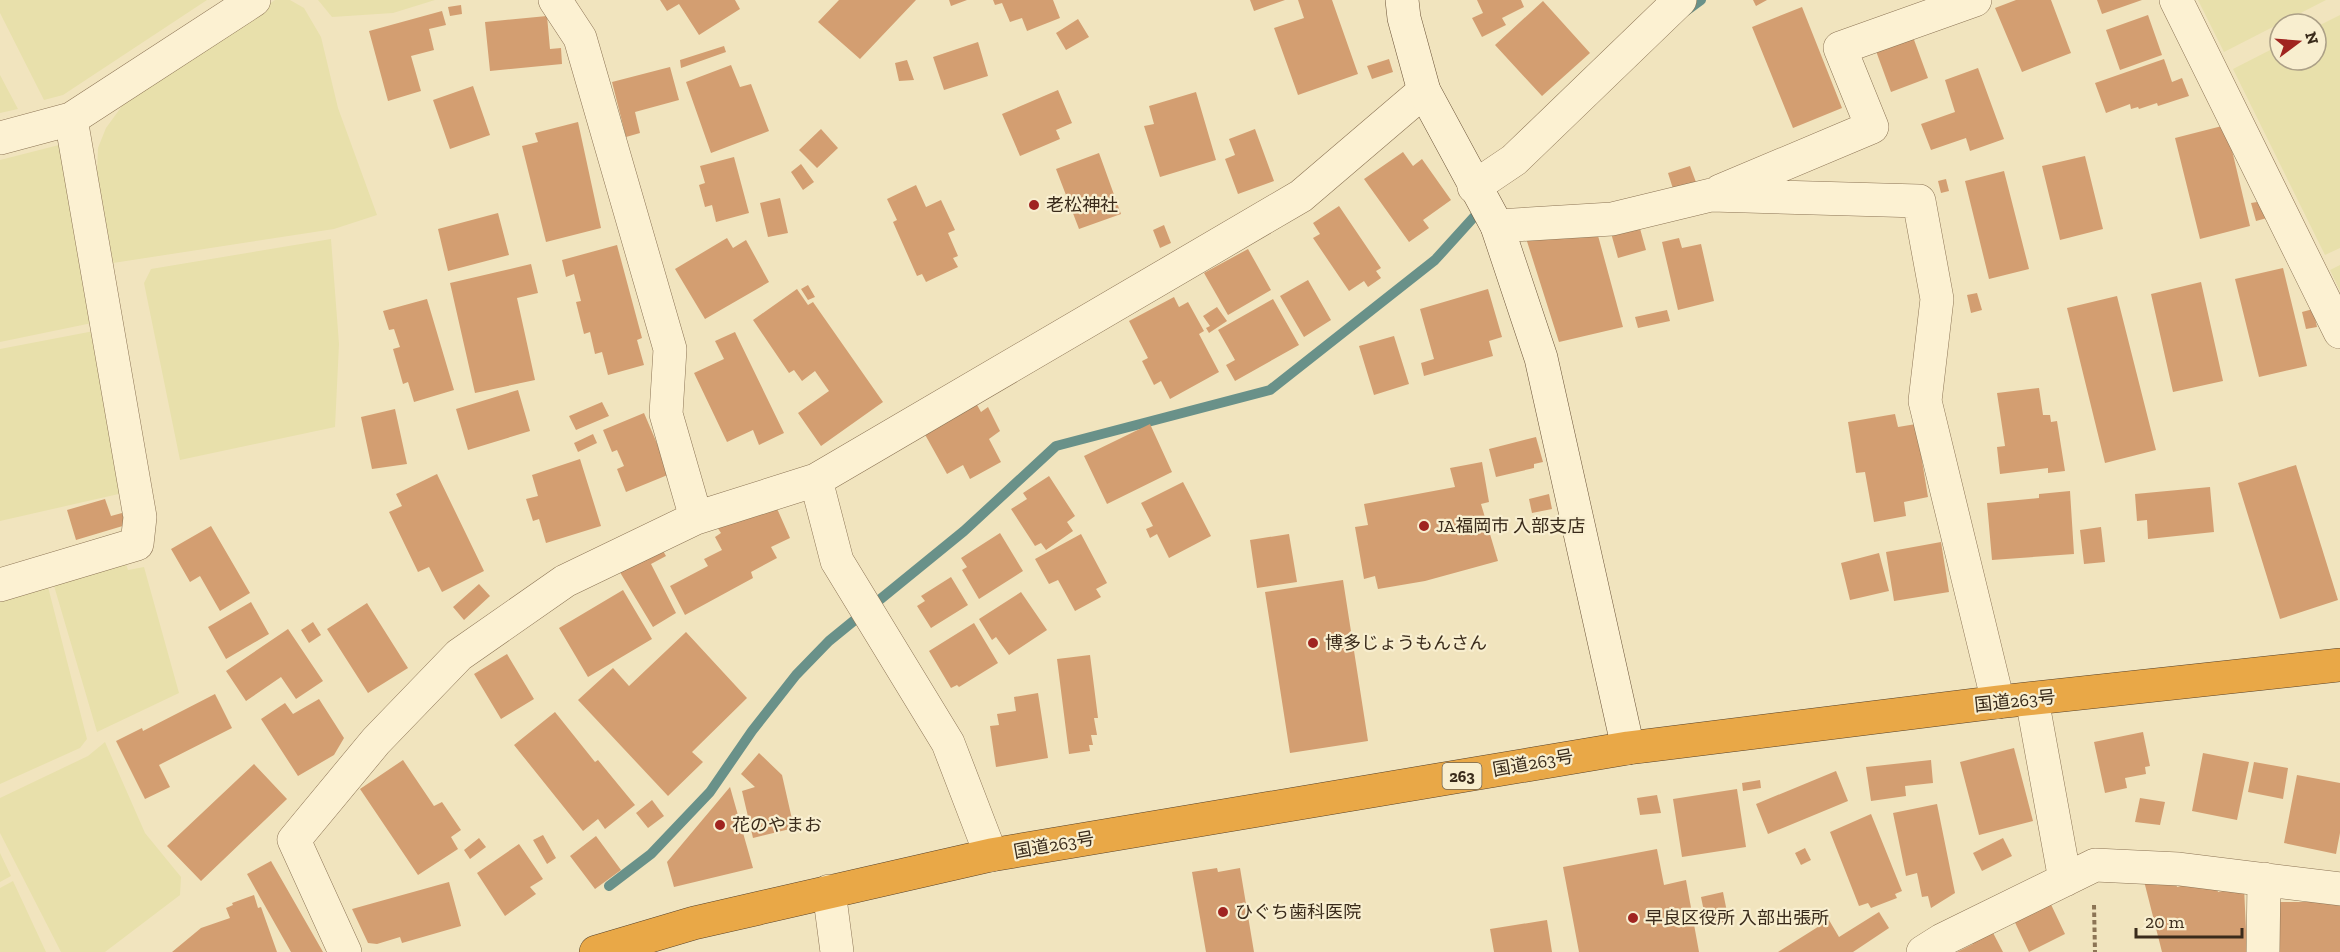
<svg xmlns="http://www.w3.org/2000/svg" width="2340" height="952" font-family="'Zilla Slab','Noto Sans JP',serif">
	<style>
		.farmland { fill: #e8e0ab }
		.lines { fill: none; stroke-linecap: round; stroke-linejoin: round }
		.stream { stroke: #699189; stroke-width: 10 }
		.building { fill: #d39e71 }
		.street-casing { stroke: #8c7455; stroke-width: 34 }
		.secondary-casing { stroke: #6d5539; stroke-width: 34 }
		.highway-casing { stroke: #59422a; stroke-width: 34 }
		.path { stroke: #8c7455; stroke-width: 4; stroke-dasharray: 4.5 3; stroke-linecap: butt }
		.street { stroke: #fcf1d2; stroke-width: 33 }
		.secondary { stroke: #fcf1d2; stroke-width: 33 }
		.highway { stroke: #e9a847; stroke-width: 33 }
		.poi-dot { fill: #a02420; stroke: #f8eecf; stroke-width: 2 }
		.labels { text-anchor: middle; stroke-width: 4.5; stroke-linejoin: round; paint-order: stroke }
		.shield { fill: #f8eecf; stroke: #736651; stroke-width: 1.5 }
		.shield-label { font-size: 16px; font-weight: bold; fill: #3a2b1b }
		.poi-label { font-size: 18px; fill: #3a2b1b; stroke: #f8eecf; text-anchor: start }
		.street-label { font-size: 18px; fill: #3a2b1b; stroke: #f8eecf }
	</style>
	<rect width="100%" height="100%" fill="#f1e4be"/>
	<path class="farmland" d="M0 0H207L63 95 44 100 0 13Z
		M275 0H290L304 8 321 37 338 108 377 215 334 229 113 263 97 173 98 148 106 128 122 106Z
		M318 0H435L393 13 332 17Z
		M2198 0H2326L2224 52Z
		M2340 15V248L2325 255 2233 69 2280 45V60H2316V27Z
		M0 75 18 109 0 113Z
		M59 145 92 323 0 342V160Z
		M331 239 339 344 335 427 180 460 144 283 151 269Z
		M2340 265V291L2330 270Z
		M94 331 123 493 0 521V349Z
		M124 558 128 570 144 567 179 693 97 732 52 579Z
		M47 583 87 739 80 748 0 784V597Z
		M105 742 145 833 181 877 180 895 105 952H61L0 833V798L88 756Z
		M0 853 11 876 0 882Z
		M13 881 46 952H0V888Z"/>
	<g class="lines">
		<path class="stream" d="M1686 11 1701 0
			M609 886 651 854 710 792 752 731 796 675 829 641 964 531 1056 446 1270 390 1435 260 1483 207"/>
	</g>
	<path class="building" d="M660 0H735L740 9 699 35 679 4 667 11Z
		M839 0H916L860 59 818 22Z
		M949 0H967L951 6Z
		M993 0H1053L1060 18 1027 31 1022 18 1010 22 1002 3 995 5Z
		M1250 0H1285L1254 11Z
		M1298 0H1332L1358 74 1298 95 1274 28 1304 18Z
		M1477 0H1521L1524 7 1502 18 1506 25 1482 37 1472 18 1483 13Z
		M1753 0H1767L1756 6Z
		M2016 0H2051L2071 53 2022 72 1995 8Z
		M2097 0H2142L2102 14Z
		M1543 1 1590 53 1542 96 1495 45Z
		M461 5 462 14 450 16 448 7Z
		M1802 7 1842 108 1793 128 1752 27Z
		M442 11 446 25 429 29 434 50 411 56 421 91 388 101 369 31Z
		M2148 15 2162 55 2120 70 2106 30Z
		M547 16 550 49 561 48 562 64 490 71 485 22Z
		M1078 19 1089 37 1066 50 1056 33Z
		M1913 37 1928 78 1891 92 1876 51Z
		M978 42 988 76 944 90 933 57Z
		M724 46 726 52 681 68 680 60Z
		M1389 59 1393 72 1372 79 1367 66Z
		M2164 59 2172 82 2182 78 2189 96 2158 106 2157 103 2139 109 2138 107 2131 109 2130 104 2106 113 2095 83Z
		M907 60 914 80 899 81 895 63Z
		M731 65 740 87 751 84 769 131 711 153 686 82Z
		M670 67 679 100 635 112 640 133 626 137 612 82Z
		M1978 68 2004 139 1970 151 1966 138 1931 150 1921 124 1955 112 1945 80Z
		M473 86 490 135 450 149 433 100Z
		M1058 90 1072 123 1056 130 1060 139 1020 156 1002 114Z
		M1196 92 1216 160 1160 177 1144 126 1154 124 1149 106Z
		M578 122 601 228 546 242 522 146 538 142 535 133Z
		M2226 125 2250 226 2200 239 2175 138Z
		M821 129 838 148 817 168 799 150Z
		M1255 129 1274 181 1238 194 1225 159 1235 155 1229 139Z
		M1403 152 1413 166 1422 159 1451 200 1423 220 1429 228 1409 242 1364 179Z
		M1099 153 1121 214 1079 229 1056 169Z
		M2085 156 2103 229 2060 240 2042 166Z
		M734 157 749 213 716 222 712 205 705 207 699 185 705 183 700 166Z
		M801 164 814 182 803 190 791 172Z
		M1690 166 1697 185 1674 192 1668 173Z
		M2004 171 2029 269 1989 279 1965 181Z
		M1946 179 1949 191 1941 193 1938 181Z
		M916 185 926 207 941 200 955 230 948 233 958 256 953 258 958 267 926 282 922 274 917 276 893 222 897 220 887 199Z
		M780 198 788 233 768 237 760 203Z
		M2263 201 2267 218 2256 221 2251 203Z
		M1339 206 1381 268 1376 271 1381 278 1368 287 1364 281 1349 291 1313 238 1320 234 1313 223Z
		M498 213 509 255 448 271 438 229Z
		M1164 225 1171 243 1160 248 1153 230Z
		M1639 225 1646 250 1618 258 1611 233Z
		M1597 232 1623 327 1559 342 1525 235Z
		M727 238 733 248 746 240 769 282 705 319 675 269Z
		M1679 238 1682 248 1701 244 1714 301 1678 310 1662 242Z
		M617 245 642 338 637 340 644 365 608 375 602 352 595 354 590 332 584 334 576 302 581 301 574 274 566 277 562 260Z
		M1248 249 1271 290 1228 315 1204 273Z
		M531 264 538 293 517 298 535 380 475 393 450 283Z
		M2283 268 2307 366 2259 377 2235 279Z
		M1308 280 1331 320 1304 337 1280 296Z
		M2201 282 2223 381 2173 392 2151 294Z
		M808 285 815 297 808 300 801 289Z
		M797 289 808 305 813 302 883 402 821 446 798 413 829 391 815 371 802 381 794 370 789 373 753 320Z
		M1488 289 1502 337 1489 341 1493 356 1424 376 1421 363 1434 359 1420 309Z
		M1977 293 1982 310 1971 313 1967 295Z
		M2117 296 2156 450 2105 463 2067 308Z
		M1174 297 1179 307 1188 302 1204 331 1199 334 1219 372 1170 399 1161 381 1154 385 1142 361 1148 358 1129 321Z
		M427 299 454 390 414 402 408 382 403 384 393 349 400 347 394 329 389 330 383 311Z
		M1273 299 1299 345 1235 381 1226 365 1235 360 1218 330Z
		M1217 307 1227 321 1209 333 1206 328 1210 326 1203 316Z
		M2313 309 2317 327 2306 329 2302 312Z
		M1667 310 1670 321 1638 328 1635 317Z
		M735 332 784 433 759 445 753 430 727 442 694 373 724 359 715 341Z
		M1394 336 1409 384 1374 395 1359 346Z
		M2039 388 2043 415H2050L2051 422 2057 421 2065 471 2048 473V468L2000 474 1997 447 2005 446 1997 393Z
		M518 390 530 431 468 450 456 409Z
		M602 402 609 416 576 430 569 416Z
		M976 403 981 412 988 407 1000 431 989 439 1001 462 970 479 963 465 947 474 923 431Z
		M395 409 407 464 372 469 361 417Z
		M644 413 670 474 626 492 617 469 624 466 617 450 612 452 603 430Z
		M1895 414 1898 427 1916 424 1928 497 1904 502 1906 516 1874 522 1865 472 1856 473 1848 422Z
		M1150 424 1172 472 1107 504 1084 456Z
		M593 434 597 443 578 452 574 443Z
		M1536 437 1543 462 1534 464V468L1496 477 1489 449Z
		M580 459 601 526 546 543 539 519 533 521 526 499 538 496 532 475Z
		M1482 462 1489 502 1481 504 1498 561 1425 581 1378 589 1375 576 1364 579 1355 527 1368 525 1364 504 1455 487 1450 468Z
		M2296 465 2338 600 2280 619 2238 483Z
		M437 474 484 571 442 592 429 567 418 572 389 512 402 506 396 494Z
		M1049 476 1075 516 1067 522 1073 531 1046 550 1041 543 1035 546 1011 509 1027 499 1023 493Z
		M1183 482 1211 536 1169 558 1157 534 1150 538 1146 529 1153 526 1141 503Z
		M2210 487 2214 532 2148 539 2147 520 2137 521 2135 494Z
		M2070 491 2074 554 1992 560 1987 503 2039 498V494Z
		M1549 494 1552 509 1532 513 1529 499Z
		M105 499 111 516 122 513 126 525 76 540 67 510Z
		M775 504 790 538 771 547 777 558 751 572 753 578 685 615 670 586 708 566 704 559 722 550 715 537 721 533 717 527Z
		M211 526 250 593 220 611 200 576 190 582 171 549Z
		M2101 527 2105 562 2084 564 2080 530Z
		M1000 533 1023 571 979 599 962 570 967 567 961 558Z
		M1081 534 1107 583 1096 589 1101 597 1075 611 1058 580 1049 584 1035 559Z
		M1289 534 1297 582 1257 588 1250 540Z
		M1941 542 1949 592 1894 601 1886 552Z
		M662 549 666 556 651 564 676 613 653 627 618 569Z
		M1879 553 1889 591 1850 600 1841 563Z
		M951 577 968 605 931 628 917 606 925 601 921 596Z
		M1343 580 1368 741 1290 753 1265 592Z
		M479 584 490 596 464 620 453 607Z
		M623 590 652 639 588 677 559 628Z
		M1021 592 1047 630 1009 655 996 637 992 640 979 619Z
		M251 602 269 634 226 659 208 627Z
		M367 603 408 668 368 693 327 629Z
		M313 622 321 635 309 643 301 630Z
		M974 623 998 663 959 687 957 685 951 688 929 651Z
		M288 629 323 681 296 699 281 677 246 701 226 671Z
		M686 632 747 698 692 752 703 762 668 796 578 700 613 668 629 686Z
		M507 654 534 699 501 719 474 674Z
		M1090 655 1098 718H1094L1097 735H1091L1093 745H1089L1090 751 1069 754 1057 659Z
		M1038 693 1048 758 996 767 990 726 999 725 997 714 1016 711 1014 697Z
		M215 694 232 728 159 765 170 787 145 799 116 741 142 728 143 731Z
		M319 699 344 738 334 755 298 776 261 719 285 703 293 714Z
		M555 712 595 762 598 760 635 805 605 829 598 819 583 831 514 745Z
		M2143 732 2150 766 2145 767 2146 774 2125 778 2127 788 2105 793 2094 742Z
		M2014 748 2033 821 1979 835 1960 762Z
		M759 753 782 775 794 828 753 838 742 791 755 787 741 774Z
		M2203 753 2249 762 2237 820 2192 811Z
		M403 760 434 806 442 802 461 830 451 837 458 849 418 875 360 789Z
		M1931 760 1933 783 1905 786 1906 796 1871 801 1866 767Z
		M2254 762 2288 768 2283 799 2248 792Z
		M254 764 287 799 201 881 167 846Z
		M1836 771 1848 801 1768 834 1756 804Z
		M2297 775 2340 783V833L2336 854 2284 843Z
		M1760 780 1761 788 1743 791 1742 783Z
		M730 787 753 868 674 887 667 862Z
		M1737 789 1746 847 1682 857 1673 799Z
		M1657 795 1661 813 1640 815 1637 798Z
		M2140 798 2165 802 2160 825 2135 822Z
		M652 800 664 816 648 828 636 813Z
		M1937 804 1955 893 1931 908 1928 896 1922 897 1917 873 1906 876 1893 813Z
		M1871 814 1902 891 1895 894 1897 898 1871 908 1868 903 1859 906 1830 832Z
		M543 835 556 858 547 864 533 840Z
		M596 836 621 870 595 889 570 856Z
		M479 838 486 847 470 859 464 850Z
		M2003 838 2012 856 1982 871 1973 853Z
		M519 844 543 879 530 887 536 894 505 916 477 873Z
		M1805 848 1811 860 1801 865 1795 853Z
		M1657 849 1664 885 1686 880 1699 952H1579L1563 867Z
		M271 861 323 952H291L247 874Z
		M1217 868 1218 872 1240 868 1254 952H1206L1192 872Z
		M2174 873 2177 887 2214 877 2218 892 2244 887 2247 952H2162L2144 881Z
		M449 882 461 926 402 943 400 937 377 944 368 943 352 909Z
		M1723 892 1729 922 1707 926 1701 897Z
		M2046 894 2065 934 2029 952 2010 912Z
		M254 895 258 908 261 907 277 952H172L201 928 230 918 226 908 233 905 232 903Z
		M2279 902H2340V952H2278Z
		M1879 912 1889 928 1853 952H1778L1829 920 1839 937Z
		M1547 920 1552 952H1494L1490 929Z
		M1991 929 2003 952H1957L1973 944 1971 938Z"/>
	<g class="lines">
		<defs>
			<path id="street" d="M555 0 580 38 670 349 666 414 696 518 816 480 837 561 948 743 991 855
				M2176 0 2340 332
				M0 138 71 119 254 0
				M1474 187 1514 160 1680 0
				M1720 191 1872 127 1840 48 1975 0
				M1497 226 1612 219 1711 195 1919 201 1937 299 1925 401 1998 702
				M816 480 1301 196 1424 91
				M0 585 137 544 140 517 71 119
				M2032 699 2065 880
				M829 891 837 952
				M345 952 294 840 376 741 459 655 565 581 696 518
				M1923 952 1942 940 2095 865 2179 869 2340 889
				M2263 952 2264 879"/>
			<path id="secondary" d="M1402 0 1404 18 1424 91 1497 226 1541 358 1628 748"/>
			<path id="highway" d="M596 952 694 923 991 855 1628 748 1998 702 2340 665"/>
		</defs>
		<use href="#street" class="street-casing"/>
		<use href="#secondary" class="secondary-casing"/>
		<use href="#highway" class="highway-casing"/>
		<path class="path" d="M2094 905 2095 952"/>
		<use href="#street" class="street"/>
		<use href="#secondary" class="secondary"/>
		<use href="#highway" class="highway"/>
	</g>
	<g class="poi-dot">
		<circle cx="1034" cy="205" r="6"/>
		<circle cx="1424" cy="526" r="6"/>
		<circle cx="1313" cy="643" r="6"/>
		<circle cx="720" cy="825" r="6"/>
		<circle cx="1223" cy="912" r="6"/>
		<circle cx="1633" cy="918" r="6"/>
	</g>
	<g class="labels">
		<rect class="shield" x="1442.5" y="763" width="39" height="26" rx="4.5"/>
		<g class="shield-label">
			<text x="1462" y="782">263</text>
		</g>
		<g class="poi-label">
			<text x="1046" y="211">老松神社</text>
			<text x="1436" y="532">JA福岡市 入部支店</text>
			<text x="1325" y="649">博多じょうもんさん</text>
			<text x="732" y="831">花のやまお</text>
			<text x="1235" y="918">ひぐち歯科医院</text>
			<text x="1645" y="924">早良区役所 入部出張所</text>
		</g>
		<g class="street-label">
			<text transform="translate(2015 701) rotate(-6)" y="6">国道263号</text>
			<text transform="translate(1533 763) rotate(-10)" y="6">国道263号</text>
			<text transform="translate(1054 845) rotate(-10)" y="6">国道263号</text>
		</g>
	</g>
	<g transform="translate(2298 42) rotate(74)"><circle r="28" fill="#f8eecf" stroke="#aca087" stroke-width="1.5"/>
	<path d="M0-4.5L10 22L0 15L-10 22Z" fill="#a02420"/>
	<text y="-9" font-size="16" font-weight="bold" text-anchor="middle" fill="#3a2b1b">N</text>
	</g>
	<path d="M2136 928v9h106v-9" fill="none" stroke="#3a2b1b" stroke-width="3"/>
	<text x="2145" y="928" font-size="18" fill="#3a2b1b" stroke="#f8eecf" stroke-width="4.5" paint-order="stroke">20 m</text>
</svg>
